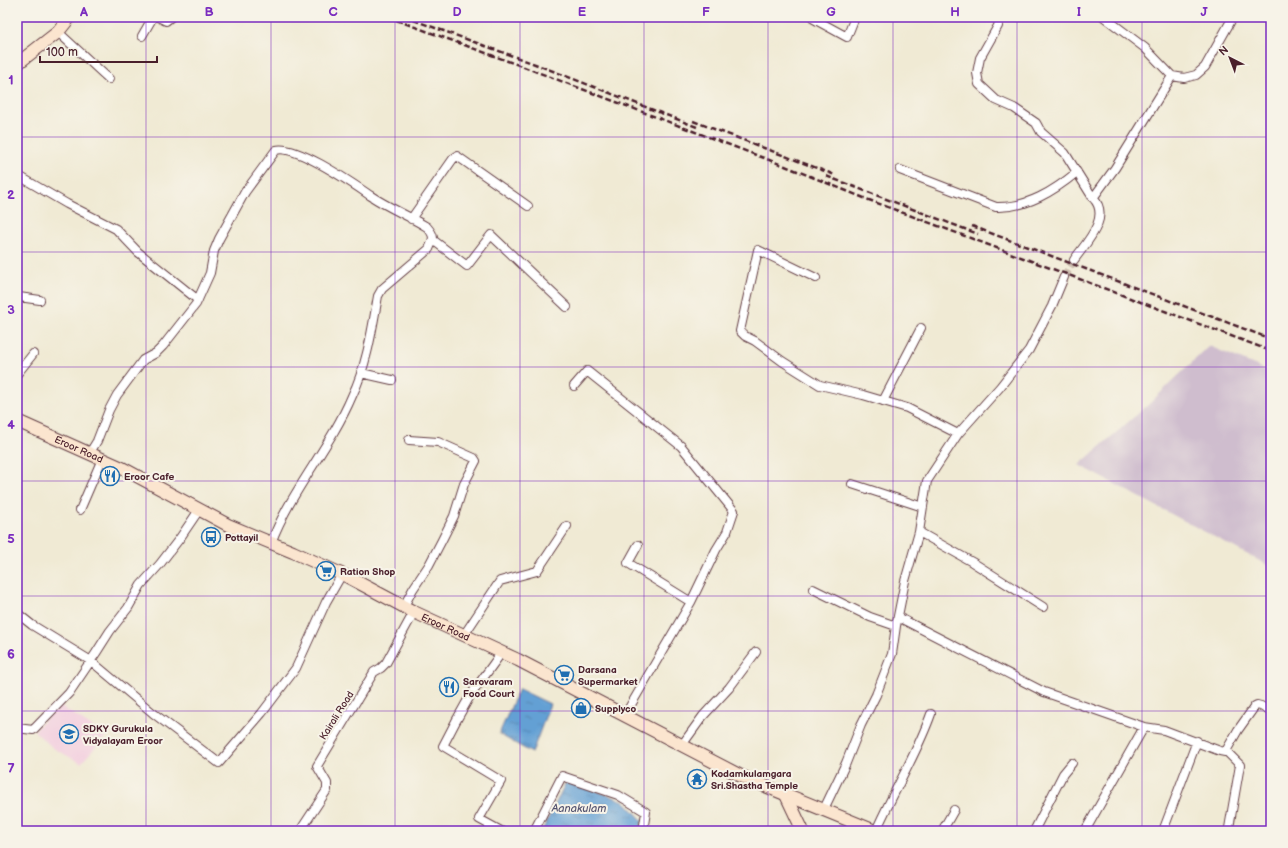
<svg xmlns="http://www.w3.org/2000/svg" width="1288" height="848" font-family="'Balsamiq Sans',sans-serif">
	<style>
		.built { fill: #f3cfdf }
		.industrial { fill: #cfbdce }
		.water { fill: url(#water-ripples); stroke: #576080 }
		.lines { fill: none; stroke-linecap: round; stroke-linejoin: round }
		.street-tunnel { stroke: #cfc1b2; stroke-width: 8; stroke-dasharray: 8 4; stroke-linecap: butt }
		.street-casing { stroke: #633d44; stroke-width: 10 }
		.secondary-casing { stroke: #633d44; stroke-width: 14 }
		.street { stroke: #fff; stroke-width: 8 }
		.secondary { stroke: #fbe5cf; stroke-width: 12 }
		.rail { stroke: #4a1f2b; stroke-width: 2.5; stroke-dasharray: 6 3; stroke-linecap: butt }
		.grid { fill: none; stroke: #7b2cbf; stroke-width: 1; stroke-opacity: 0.55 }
		.labels { text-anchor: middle; stroke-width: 4; stroke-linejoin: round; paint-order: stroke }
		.street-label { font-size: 10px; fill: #4a1f2b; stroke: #f7f3e8 }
		.poi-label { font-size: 10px; font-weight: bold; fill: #4a1f2b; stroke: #f7f3e8; text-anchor: start }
		.water-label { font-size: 11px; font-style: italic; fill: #54536f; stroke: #f7f3e8 }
		.neatline { fill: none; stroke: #7b2cbf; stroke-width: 1.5 }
		.grid-label { font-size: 13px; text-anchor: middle; font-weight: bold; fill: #7b2cbf }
	</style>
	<defs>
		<pattern id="water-ripples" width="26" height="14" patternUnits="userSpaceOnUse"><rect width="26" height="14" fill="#64a0d4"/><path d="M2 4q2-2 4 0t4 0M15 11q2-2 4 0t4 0" fill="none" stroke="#5482ac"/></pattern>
	</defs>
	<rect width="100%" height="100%" fill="#f7f3e8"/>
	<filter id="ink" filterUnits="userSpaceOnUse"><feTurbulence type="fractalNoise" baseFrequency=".025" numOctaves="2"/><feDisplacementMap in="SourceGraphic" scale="8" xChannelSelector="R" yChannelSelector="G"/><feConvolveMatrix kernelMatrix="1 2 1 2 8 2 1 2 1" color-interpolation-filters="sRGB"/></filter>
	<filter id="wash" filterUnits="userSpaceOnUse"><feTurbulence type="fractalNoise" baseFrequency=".012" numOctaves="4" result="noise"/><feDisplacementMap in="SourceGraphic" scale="16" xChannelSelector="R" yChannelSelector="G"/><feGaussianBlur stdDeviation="0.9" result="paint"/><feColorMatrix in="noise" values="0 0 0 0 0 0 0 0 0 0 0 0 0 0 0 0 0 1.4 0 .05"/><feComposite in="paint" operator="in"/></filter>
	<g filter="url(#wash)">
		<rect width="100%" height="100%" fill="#f0ead4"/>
		<path class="built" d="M59 705 106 736 81 763 53 748 34 731Z"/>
		<path class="industrial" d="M1209 346 1271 372V567L1079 465 1149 404Z"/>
		<path class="water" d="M519 689 550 704 532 753 499 734Z
			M567 780 624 801 643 821 638 831H542Z"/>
	</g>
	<g filter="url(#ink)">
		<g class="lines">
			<path class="street-tunnel" d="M1064 277 1074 260"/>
			<defs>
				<path id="street" d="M158 17 166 21 171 17
					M995 17 999 21 998 26 980 58 977 73 979 84 996 100 1014 108 1036 123 1041 132 1065 153 1093 198
					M1104 17 1145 48 1172 76 1184 78 1196 75 1205 67 1233 17
					M814 19 847 37 855 17
					M58 32 109 79
					M142 36 153 17
					M900 170 996 207C1027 208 1054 191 1077 172
					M19 176 67 204 116 229 138 252 198 300
					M411 219 453 159 457 156 528 206
					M433 240 467 266 491 235 567 307
					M1074 260C1085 244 1112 217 1093 198L1115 168 1172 76
					M816 278 758 250 740 331 745 336 755 341 782 361 820 385 863 395 907 408 958 434
					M17 301 19 297 40 300
					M361 373 392 380
					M17 374 33 354
					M574 386 587 371 681 446 734 511 727 532 716 550 691 602
					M883 401 921 328
					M89 454 97 441 109 410 117 395 143 360 156 353 163 346 196 304 210 273 214 251 219 239 245 192 276 150C296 144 353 184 371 196 389 208 409 216 427 227 435 236 434 238 429 249L382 289 378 296C372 330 367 365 352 396 330 448 291 490 271 543
					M852 484 923 507
					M80 510 102 459
					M919 532 972 562 1043 607
					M813 589 870 617 896 626 892 654 876 695 861 725 846 763 824 809
					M404 606 413 589 429 565 442 540 454 516 464 484 476 461 474 458 438 442 409 440
					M17 613 32 625 91 661 153 713 219 763 262 713 296 668 326 602 342 574
					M898 617 1044 692 1144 727 1164 730 1220 751 1225 752 1226 751 1238 730 1255 706 1257 705 1261 706 1271 712
					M896 626 905 581 919 532 927 481 958 434 1000 387 1029 350 1052 306 1064 277
					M464 635 500 581 537 571 567 526
					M625 715 691 602 628 563 638 545
					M17 728 33 730 69 693 96 653 110 631 128 608 141 585 160 564 180 538 199 510
					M682 745 703 716 729 688 756 652
					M1226 751 1240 765 1229 828 1232 831
					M300 831 327 790V783L317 766 374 672 381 668 386 663 414 612
					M501 831 479 819 501 781 443 746 456 721 470 696 502 652
					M534 831 562 776 618 795 646 812 643 831
					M876 831C893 792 917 754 931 714
					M942 831 954 810
					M1034 831 1063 774 1072 763
					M1085 831 1144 727
					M1163 831 1197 741"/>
				<g id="secondary">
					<path d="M17 64 58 32 70 17"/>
					<path id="s1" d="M17 421 122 468 228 525 293 552 348 577 414 612 518 660 741 776 875 831"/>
					<path d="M785 793 803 831"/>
				</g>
			</defs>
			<use href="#street" class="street-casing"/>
			<use href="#secondary" class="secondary-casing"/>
			<use href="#street" class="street"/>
			<use href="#secondary" class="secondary"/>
			<path class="rail" d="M388 17 524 67 785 166 869 200 1271 351
				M405 17 535 64 697 127
				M693 121 835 175
				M826 176 978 234
				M972 226 1271 339"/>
		</g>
	</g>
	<path class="grid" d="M146 17V831M271 17V831M395 17V831M520 17V831M644 17V831M768 17V831M893 17V831M1017 17V831M1142 17V831M17 137H1271M17 252H1271M17 367H1271M17 481H1271M17 596H1271M17 711H1271"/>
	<defs>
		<symbol id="restaurant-ring" viewBox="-11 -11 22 22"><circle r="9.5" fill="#f7f3e8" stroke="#1f6fb2" stroke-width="1.5"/><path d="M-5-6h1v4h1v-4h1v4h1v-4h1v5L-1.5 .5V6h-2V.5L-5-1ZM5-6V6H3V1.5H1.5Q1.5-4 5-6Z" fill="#1f6fb2"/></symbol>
		<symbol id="bus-ring" viewBox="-11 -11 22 22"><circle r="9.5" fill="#f7f3e8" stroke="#1f6fb2" stroke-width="1.5"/><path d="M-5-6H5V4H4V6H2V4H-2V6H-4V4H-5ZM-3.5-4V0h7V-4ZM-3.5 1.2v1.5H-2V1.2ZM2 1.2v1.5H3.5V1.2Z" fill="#1f6fb2"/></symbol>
		<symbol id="supermarket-ring" viewBox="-11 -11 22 22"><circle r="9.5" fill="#f7f3e8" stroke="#1f6fb2" stroke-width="1.5"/><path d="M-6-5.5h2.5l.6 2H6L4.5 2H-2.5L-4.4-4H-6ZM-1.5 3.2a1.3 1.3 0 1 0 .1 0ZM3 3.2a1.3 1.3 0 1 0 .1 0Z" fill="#1f6fb2"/></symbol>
		<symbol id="shop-ring" viewBox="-11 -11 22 22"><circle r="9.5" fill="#f7f3e8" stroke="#1f6fb2" stroke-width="1.5"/><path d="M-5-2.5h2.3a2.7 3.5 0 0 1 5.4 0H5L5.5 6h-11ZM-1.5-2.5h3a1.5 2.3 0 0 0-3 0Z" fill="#1f6fb2"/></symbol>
		<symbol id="school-ring" viewBox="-11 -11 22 22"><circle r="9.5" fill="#f7f3e8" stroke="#1f6fb2" stroke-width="1.5"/><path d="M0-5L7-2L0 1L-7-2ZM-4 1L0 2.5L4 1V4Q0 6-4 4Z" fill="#1f6fb2"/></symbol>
		<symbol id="temple-ring" viewBox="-11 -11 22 22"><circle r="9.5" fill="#f7f3e8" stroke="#1f6fb2" stroke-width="1.5"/><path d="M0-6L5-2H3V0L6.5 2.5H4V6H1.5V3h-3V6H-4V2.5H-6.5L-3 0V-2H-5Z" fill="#1f6fb2"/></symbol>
	</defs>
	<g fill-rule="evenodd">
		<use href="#restaurant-ring" x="99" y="465" width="22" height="22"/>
		<use href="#bus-ring" x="200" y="526" width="22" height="22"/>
		<use href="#supermarket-ring" x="315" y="560" width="22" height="22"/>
		<use href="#supermarket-ring" x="553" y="664" width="22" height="22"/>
		<use href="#restaurant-ring" x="438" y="676" width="22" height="22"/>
		<use href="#shop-ring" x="570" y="697" width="22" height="22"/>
		<use href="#school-ring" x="58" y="723" width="22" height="22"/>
		<use href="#temple-ring" x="686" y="768" width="22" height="22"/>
	</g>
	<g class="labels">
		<g class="street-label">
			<text dy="4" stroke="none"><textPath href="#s1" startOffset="68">Eroor Road</textPath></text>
			<text dy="4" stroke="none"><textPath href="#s1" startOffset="476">Eroor Road</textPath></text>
			<text transform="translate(336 715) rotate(-58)" y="4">Kairali Road</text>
		</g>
		<g class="poi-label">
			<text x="124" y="480">Eroor Cafe</text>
			<text x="225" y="541">Pottayil</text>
			<text x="340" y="575">Ration Shop</text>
			<text x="578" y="673">Darsana<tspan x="578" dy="12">Supermarket</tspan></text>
			<text x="463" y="685">Sarovaram<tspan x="463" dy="12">Food Court</tspan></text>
			<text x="595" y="712">Supplyco</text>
			<text x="83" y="732">SDKY Gurukula<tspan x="83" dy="12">Vidyalayam Eroor</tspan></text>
			<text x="711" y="777">Kodamkulamgara<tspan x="711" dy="12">Sri.Shastha Temple</tspan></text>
		</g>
		<g class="water-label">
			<text x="579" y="812">Aanakulam</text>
		</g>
	</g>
	<rect width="1288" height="848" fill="none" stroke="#f7f3e8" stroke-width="44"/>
	<g transform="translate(1230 58) rotate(318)" stroke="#f7f3e8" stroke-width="3" paint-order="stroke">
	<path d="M0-3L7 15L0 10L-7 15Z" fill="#4a1f2b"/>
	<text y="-6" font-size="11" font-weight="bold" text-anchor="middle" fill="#4a1f2b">N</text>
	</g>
	<path d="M40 56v6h117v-6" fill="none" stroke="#4a1f2b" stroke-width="2"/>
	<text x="46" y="56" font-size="12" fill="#4a1f2b" stroke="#f7f3e8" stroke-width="3" paint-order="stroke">100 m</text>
	<rect x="22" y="22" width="1244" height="804" class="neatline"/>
	<g class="grid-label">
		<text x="84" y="16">A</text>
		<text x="209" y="16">B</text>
		<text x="333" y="16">C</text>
		<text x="457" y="16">D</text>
		<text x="582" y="16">E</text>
		<text x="706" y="16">F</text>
		<text x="831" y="16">G</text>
		<text x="955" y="16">H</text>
		<text x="1079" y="16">I</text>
		<text x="1204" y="16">J</text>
		<text x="11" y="84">1</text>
		<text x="11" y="199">2</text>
		<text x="11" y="314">3</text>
		<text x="11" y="429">4</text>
		<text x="11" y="543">5</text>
		<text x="11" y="658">6</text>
		<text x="11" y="773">7</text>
	</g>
</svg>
